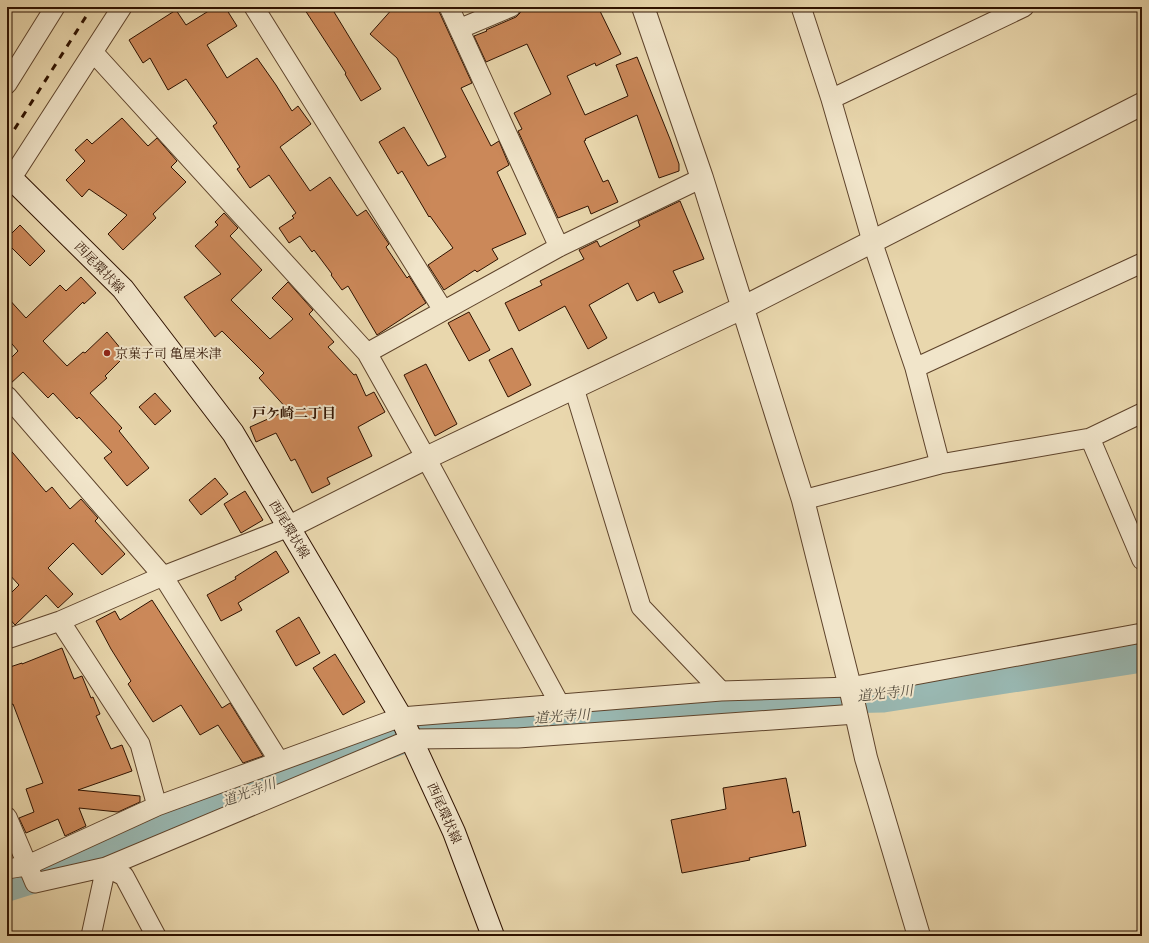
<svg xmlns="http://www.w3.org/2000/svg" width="1149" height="943" font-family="'Gentium Book Plus','Noto Serif JP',serif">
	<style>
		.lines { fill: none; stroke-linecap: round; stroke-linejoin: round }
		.river { stroke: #99b8b2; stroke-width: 35 }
		.building { fill: #cb8859; stroke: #2f1200 }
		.minor-casing { stroke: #5e432b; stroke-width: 21 }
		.tertiary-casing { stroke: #5e432b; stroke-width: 24 }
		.secondary-casing { stroke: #2f1200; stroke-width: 24 }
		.minor { stroke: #f1e5ca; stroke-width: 19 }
		.tertiary { stroke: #f1e5ca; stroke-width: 22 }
		.secondary { stroke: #f1e5ca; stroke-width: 22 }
		.rail { stroke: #2f1200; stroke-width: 3; stroke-dasharray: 7 7; stroke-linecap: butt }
		.poi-dot { fill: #8f2418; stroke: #f1e5ca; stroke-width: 1.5 }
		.labels { text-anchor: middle; stroke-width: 4; stroke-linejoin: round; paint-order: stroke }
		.street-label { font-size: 13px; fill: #2f1200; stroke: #f1e5ca }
		.poi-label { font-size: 13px; fill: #2f1200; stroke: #f1e5ca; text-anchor: start }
		.neighbourhood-label { font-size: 14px; font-weight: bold; fill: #2f1200; stroke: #f1e5ca }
		.water-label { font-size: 14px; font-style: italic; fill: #544c3e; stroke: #f1e5ca }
	</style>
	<rect width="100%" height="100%" fill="#e9d7ad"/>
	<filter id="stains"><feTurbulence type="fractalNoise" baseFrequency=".005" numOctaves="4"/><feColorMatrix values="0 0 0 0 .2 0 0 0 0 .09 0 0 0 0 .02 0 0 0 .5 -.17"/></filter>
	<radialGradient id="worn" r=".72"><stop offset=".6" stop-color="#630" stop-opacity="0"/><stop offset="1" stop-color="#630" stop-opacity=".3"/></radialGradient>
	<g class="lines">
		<path class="river" d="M7 884 100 855 183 816 420 730 442 724 834 696 883 695 1142 655"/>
	</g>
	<path class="building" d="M215 7H225L237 26 207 45 227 78 257 58 276 85 292 111 298 106 311 124 280 147 310 191 330 177 357 216 366 210 389 244 386 247 407 278 409 276 426 303 377 335 348 286 342 290 331 275 332 274 314 250 312 252 300 236 289 243 279 228 294 218 292 216 296 213 269 175 250 188 237 169 240 167 213 126 217 123 186 79 168 90 150 58 143 63 129 40 176 10 186 25Z
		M303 7H331L381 89 361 101 345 74 346 73Z
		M394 7H437L472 83 461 88 491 146 499 141 509 165 497 172 526 234 492 249 498 259 477 272 475 270 444 290 428 265 453 248 430 216 429 217 402 171 398 174 379 142 404 127 428 166 446 157 397 58 370 34Z
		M522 7H598L621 54 596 66 595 63 567 76 585 115 628 96 616 65 637 57 670 139 679 164V171L659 178 637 115 585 139 586 140 584 141 603 182 608 180 618 202 591 214 588 206 558 218 518 131 522 129 514 113 551 94 527 44 486 62 474 36 487 31 486 30 516 17 520 13Z
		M122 118 148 146 157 138 177 161 171 167 186 182 153 214 156 218 123 250 108 234 127 215 89 189 82 197 66 180 85 161 75 150 87 139 92 144Z
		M680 201 704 259 673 271 683 292 659 303 654 292 637 301 628 283 589 305 607 338 588 349 565 306 519 331 505 303 542 285 540 281 584 259 579 250 597 241 600 247 640 226 638 221Z
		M224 213 238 228 230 236 262 270 231 300 270 339 293 319 272 298 288 282 313 310 309 314 334 342 328 347 354 375 356 374 366 396 374 392 385 412 358 427 372 456 327 478 330 484 312 493 295 459 291 461 276 433 256 442 250 427 288 410 259 378 264 373 222 331 215 337 184 297 221 274 195 246 218 225 215 222Z
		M20 225 45 251 30 266 7 243V238Z
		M81 277 96 293 84 304 83 302 43 341 67 366 83 352 85 353 107 332 126 355 105 376 107 378 90 393 122 428 119 431 149 468 127 486 104 458 112 452 79 417 77 419 53 393 48 398 23 372 9 385H7V362L18 351 7 338V297L26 318 60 285 66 291Z
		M469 312 490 350 469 361 448 323Z
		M512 348 531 385 508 397 489 360Z
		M426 364 457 424 435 436 404 375Z
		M155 393 171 411 155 425 139 407Z
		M7 446 46 492 52 487 70 509 81 499 98 518 95 521 125 554 102 575 73 543 48 568 73 594 58 608 46 595 15 625 7 616V597L19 585 7 572Z
		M215 478 228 494 201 515 189 500Z
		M245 491 263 520 241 533 224 504Z
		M276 551 289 572 238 603 242 610 221 621 207 595 236 579 235 577Z
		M152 600 222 708 230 703 263 756 243 763 218 725 200 735 181 705 153 722 128 684 131 681 111 649 96 621 115 611 120 620Z
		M299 617 320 653 296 666 276 631Z
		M62 648 74 679 82 676 91 698 93 697 100 714 96 716 111 749 122 745 132 771 78 790 140 796V802L118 812 79 808 86 826 65 836 58 819 26 833 19 818 34 812 26 789 43 783 13 704 7 706V668L22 663V664Z
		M335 654 365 702 343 715 313 668Z
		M786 778 793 813 799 811 806 846 749 858 750 860 682 873 671 820 726 809 723 788Z"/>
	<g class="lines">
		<defs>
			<path id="minor" d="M254 7 443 310
				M449 7 559 247
				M801 7 831 99 872 241 915 368 940 464
				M459 29 511 7
				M93 52 367 353 426 458 559 703
				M7 84 55 7
				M831 99 1024 7
				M7 185 122 7
				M367 353 559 247 702 178
				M915 368 1142 263
				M574 388 641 607 721 691
				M7 396 163 576 279 761
				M1090 438 1142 560
				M803 500 940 464 1090 438 1142 413
				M60 621 140 744 157 806
				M7 639 60 621 163 576 289 527
				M7 817 35 883 106 867 124 876 156 936
				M7 869 26 866 157 806 401 717 721 691 850 687 1142 633
				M91 936 106 867 411 739 518 738 856 714"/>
			<path id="tertiary" d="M643 7 702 178 803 500 850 687 866 758 919 936
				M289 527 426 458 742 308 1142 104"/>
			<path id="secondary" d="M7 174 123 289 233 433 401 717 454 832 493 936"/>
		</defs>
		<use href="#minor" class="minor-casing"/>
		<use href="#tertiary" class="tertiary-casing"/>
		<use href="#secondary" class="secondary-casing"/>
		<use href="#minor" class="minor"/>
		<use href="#tertiary" class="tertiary"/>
		<use href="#secondary" class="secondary"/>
		<path class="rail" d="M7 141 92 7"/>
	</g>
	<circle class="poi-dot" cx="107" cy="353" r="4"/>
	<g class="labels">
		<g class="street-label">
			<text transform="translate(100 267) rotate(46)" y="5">西尾環状線</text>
			<text transform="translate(290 529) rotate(59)" y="5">西尾環状線</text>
			<text transform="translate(445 813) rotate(66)" y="5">西尾環状線</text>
		</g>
		<g class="poi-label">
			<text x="115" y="358">京菓子司 亀屋米津</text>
		</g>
		<g class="neighbourhood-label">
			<text x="294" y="418">戸ケ崎二丁目</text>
		</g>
		<g class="water-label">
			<text transform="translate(885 693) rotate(-6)" y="5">道光寺川</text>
			<text transform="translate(562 716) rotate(-4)" y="5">道光寺川</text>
			<text transform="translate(249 792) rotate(-20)" y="5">道光寺川</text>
		</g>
	</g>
	<rect width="1149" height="943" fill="none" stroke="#e9d7ad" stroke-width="24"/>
	<rect x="8" y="8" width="1133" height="927" fill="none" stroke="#2f1200" stroke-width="2"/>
	<rect x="12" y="12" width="1125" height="919" fill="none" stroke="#2f1200"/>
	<rect width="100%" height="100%" filter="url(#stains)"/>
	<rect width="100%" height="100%" fill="url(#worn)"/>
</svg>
